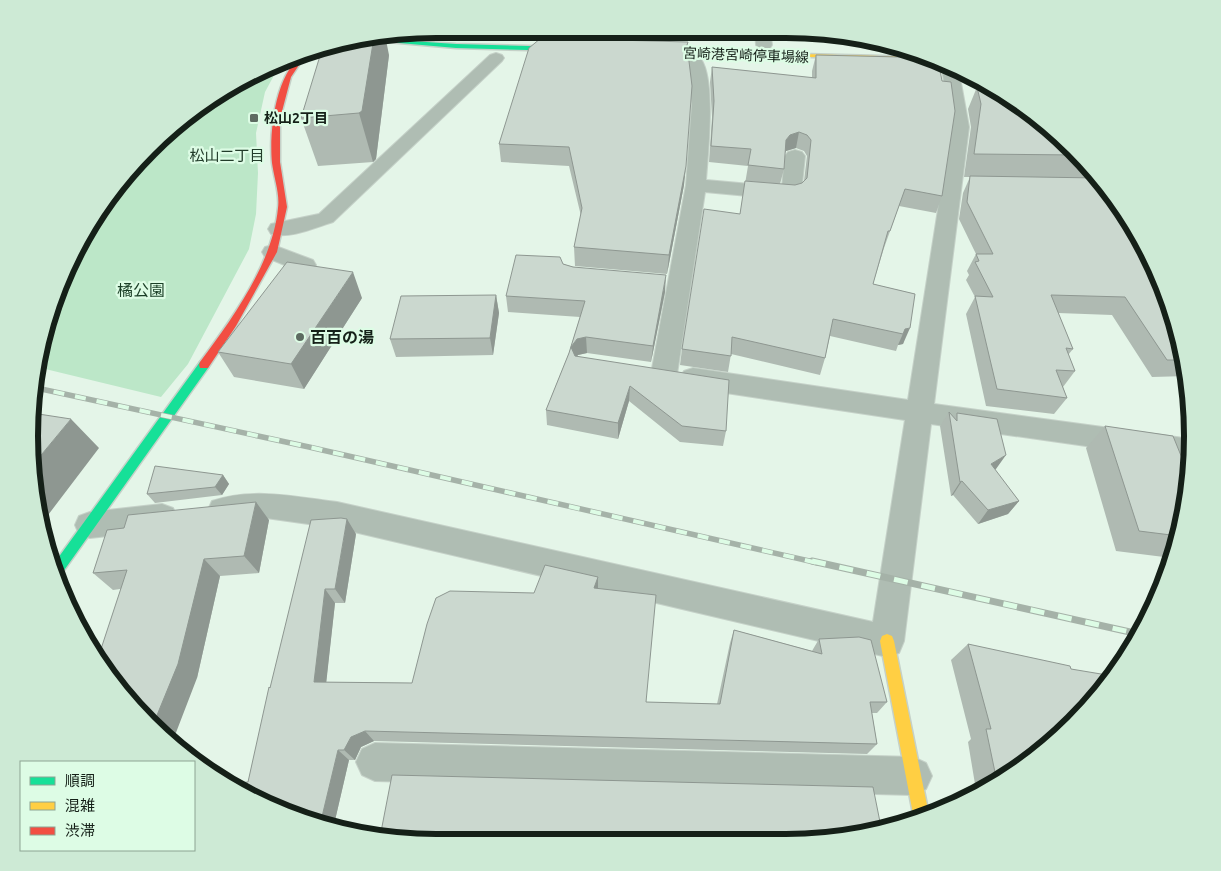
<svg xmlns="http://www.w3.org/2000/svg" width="1221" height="871" font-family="Ubuntu,'Noto Sans JP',sans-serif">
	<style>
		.green { fill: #bce7c8 }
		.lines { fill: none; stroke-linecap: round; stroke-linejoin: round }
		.street-casing { stroke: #c5d1c8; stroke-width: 2 }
		.fast-casing { stroke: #c5d1c8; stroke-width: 3 }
		.slow-casing { stroke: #c5d1c8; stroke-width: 3 }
		.jam-casing { stroke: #c5d1c8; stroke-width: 3 }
		.street { fill: #afbdb3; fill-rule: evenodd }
		.fast { fill: #16e098; fill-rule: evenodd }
		.slow { fill: #ffcf43; fill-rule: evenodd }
		.jam { fill: #f24e42; fill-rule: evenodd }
		.rail-far1-casing { stroke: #a5b2a8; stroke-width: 5.5 }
		.rail-casing { stroke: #a5b2a8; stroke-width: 7 }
		.rail-far1 { stroke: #ddfce5; stroke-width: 4; stroke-dasharray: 11; stroke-linecap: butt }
		.rail { stroke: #ddfce5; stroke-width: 5; stroke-dasharray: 14; stroke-linecap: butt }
		.wall { fill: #afbab2; fill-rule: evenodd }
		.shaded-wall { fill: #8e9791 }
		.building { fill: #cbd8cf; stroke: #8e9791 }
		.poi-dot { fill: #5d6b61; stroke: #ddfce5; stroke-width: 2 }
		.labels { text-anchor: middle; stroke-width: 4.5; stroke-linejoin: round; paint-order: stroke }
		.far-street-label { font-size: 14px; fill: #152018; stroke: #ddfce5 }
		.far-poi-label { font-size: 14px; font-weight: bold; fill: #152018; stroke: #ddfce5; text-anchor: start }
		.far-neighbourhood-label { font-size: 15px; fill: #223c2a; stroke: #ddfce5 }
		.park-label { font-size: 16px; fill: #1b3f27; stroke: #ddfce5 }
		.poi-label { font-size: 16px; font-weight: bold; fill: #152018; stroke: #ddfce5; text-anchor: start }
		.rim { fill: none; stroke: #152018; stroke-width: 6 }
	</style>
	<rect width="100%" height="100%" fill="#e4f5e8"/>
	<path class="green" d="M279 66 265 92 256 133 258 173 256 214 249 249 188 364 161 397 37 367 71 256 130 168 210 97Z"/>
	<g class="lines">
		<defs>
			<path id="street" d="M755 29H770L772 45 770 48H758L756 45Z
				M496 53 502 55 504 58 502 61 333 222C314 228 291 239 271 234L268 229 271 224 319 214 490 55Z
				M695 57 701 59C716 81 708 152 706 180L782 187 785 156 788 152 795 150 802 152 805 156 801 194 798 198 791 200 705 192 677 374 673 381 664 383 655 381 651 374 686 185 692 104 687 62 689 59Z
				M944 66 959 72 969 127 934 404 1191 439V461L931 424 904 641 899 653 887 657 337 528 266 518 223 523 212 519 208 510 212 501C253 487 296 497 337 502L873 622 905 420 693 388 684 385 680 378 684 371 693 368 908 400 951 127 942 69Z
				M273 245 313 260 316 265 313 270 305 272 297 270 265 257 262 252 265 247Z
				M162 504 173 508 177 517 173 526 162 530 90 538 79 534 75 525 79 516 90 512Z
				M375 743 913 757 926 763 932 776 926 789 913 795 375 781 362 775 356 762 362 749Z"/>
			<path id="fast" d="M529 29H611L688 34 691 36 688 38 611 33 531 32 529 31Z
				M367 38 456 44 567 47 570 49 567 51 456 48 354 39Z
				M204 361 209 365 208 368 60 576 56 577 53 565 200 362Z"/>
			<path id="slow" d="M650 50 919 57 928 60 648 53 647 52Z
				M887 634 892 636 894 641 929 815 914 819 880 641 882 636Z"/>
			<path id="jam" d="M307 53 291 77 280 119V162L287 207 277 252 236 326 208 368H200L199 365 200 362C232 319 273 263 278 208 280 194 274 178 272 163 269 133 275 68 307 53Z"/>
		</defs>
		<use href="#street" class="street-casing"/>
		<use href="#fast" class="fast-casing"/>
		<use href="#slow" class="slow-casing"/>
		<use href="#jam" class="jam-casing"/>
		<use href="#street" class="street"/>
		<use href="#fast" class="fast"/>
		<use href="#slow" class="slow"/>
		<use href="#jam" class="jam"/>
		<defs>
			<path id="rail-far1" d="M32 387 309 447 818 563"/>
			<path id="rail" d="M812 561 1139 634"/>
		</defs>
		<use href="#rail-far1" class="rail-far1-casing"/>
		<use href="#rail" class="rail-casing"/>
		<use href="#rail-far1" class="rail-far1"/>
		<use href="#rail" class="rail"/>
	</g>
	<path class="wall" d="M688 42 684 185 667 274 575 266 574 247 581 216 569 166 501 162 499 144Z
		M389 55 376 159 373 162 318 166 301 118Z
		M816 55 942 196 936 213 899 206 884 248 873 284 915 294 903 344 898 345 896 351 830 336 825 358 820 375 731 354 728 372 680 365 682 349 740 214 748 166 709 162 712 117 710 82 712 67 812 78V71ZM796 148 804 151 807 156 804 181 802 183 795 185 780 184 784 169 785 153 786 151Z
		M977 87 995 88 1092 168 1138 232 1171 305 1187 376 1152 377 1112 315 1058 313 1073 349 1068 355 1075 371 1063 387 1067 398 1054 414 986 406 966 314 975 297 966 280 969 275 967 271 976 254 959 219 963 193 970 177H964L971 127 968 109Z
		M563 264 665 292 651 362 587 353 578 355 577 356 726 431 723 446 680 442 629 401 618 439 547 425 546 410 569 353 580 317 508 312 506 296Z
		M496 295 499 313 493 355 396 357 390 339Z
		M362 298 304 389 234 377 218 352Z
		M949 412 954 417 957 413 996 469 995 470 1019 501 1008 514 978 524 953 495 951 496 940 426Z
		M1105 426 1184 463H1191L1178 541 1172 558 1116 551 1086 448Z
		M223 475 229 484 222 495 155 503 147 494Z
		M269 520 259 573 220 576 197 678 120 589 113 590 93 573 124 528Z
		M356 534 345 603H335L326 682 412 683 534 593 598 577V589L646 702 717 704 730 643 734 630 812 651 819 639 887 702 877 713H872L877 744 867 754 374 741 361 747 355 760H349L333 829 330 828 248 782 270 688Z
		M968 644 1071 669 1053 742 976 790 968 742 971 739 951 660Z
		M964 795H967L946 808V805Z"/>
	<path class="shaded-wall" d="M385 35 389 55 376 159 373 162 359 113 374 37Z
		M799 132 796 148 786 151 783 156 786 140 790 135Z
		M686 166 684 185 667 274 669 255Z
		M353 272 362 298 304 389 291 364Z
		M666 275 665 292 651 362 653 346Z
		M496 295 499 313 493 355 490 338Z
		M910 328 903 344 898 345 905 329Z
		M586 337 587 353 578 355 572 363 571 347 577 339Z
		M630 386 629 401 618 439V423Z
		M71 419 99 448 42 523 32 488V466Z
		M1006 455 996 469 980 478 991 464Z
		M223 475 229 484 222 495 215 487Z
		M962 481 953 495 951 496 960 482Z
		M1019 501 1008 514 978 524 988 510Z
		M256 502 269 520 259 573 244 556Z
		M347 519 356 534 345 603 335 589Z
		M204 559 220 576 197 678 172 743 153 725Z
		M598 577V591L594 588Z
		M325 589 335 603 325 694 314 682Z
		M365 731 374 741 361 747 355 760 344 750 351 737Z
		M338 750 349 760 333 829 320 825Z"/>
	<path class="building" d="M374 37 362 111 359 113 301 118 323 46 330 43Z
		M541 38 688 42 687 45 692 86 686 166 669 255 574 247 582 208 569 147 499 144 529 48Z
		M816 55 900 57 929 61 939 65 942 81 951 82 955 111 942 196 905 189 890 231H888L873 284 915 294 910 328 905 329 903 334 833 319 825 358 732 337 731 356 682 349 704 209 740 214 745 181 795 185 802 183 807 178 811 140 807 135 799 132 790 135 786 140 784 169 748 165 751 149 711 146 714 101 712 67 816 78Z
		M977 87 995 88 1077 155 974 154 981 104Z
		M970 176 1099 178 1138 232 1171 305 1183 360H1167L1125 297 1051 295 1073 349 1066 348 1075 371 1056 370 1067 398 997 389 975 296 993 297 975 262 979 261 976 254H993L967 202Z
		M516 255 560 257 563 264 573 267 666 275 653 346 586 337 577 339 571 347 575 356 729 380 726 431 682 426 630 386 618 423 546 410 569 353 585 301 506 296Z
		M287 262 353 272 291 364 218 352Z
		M496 295 490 338 390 339 401 296Z
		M949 412 957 421V413L997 419 1006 455 991 464 1019 501 988 510 962 481 960 482Z
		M32 413 71 419 32 466Z
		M1105 426 1173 436 1184 463H1191L1179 536 1139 531Z
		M155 466 223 475 215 487 147 494Z
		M256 502 244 556 204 559 178 664 153 725 130 703 99 655 127 570 93 573 107 530 124 528 128 515Z
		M341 518 347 519 335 589H325L314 682 412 683 427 624 436 598 450 591 534 593 545 565 598 577 594 588 656 595 646 702 720 704 734 630 822 654 819 639 859 637 871 640 887 702H870L877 744 365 731 351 737 344 750H338L320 825 255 800 229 784 248 782 269 687 270 688 311 520Z
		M968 644 1070 666 1071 669 1113 676 1108 683 1053 742 996 777 986 729H991Z
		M392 775 873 787 881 827 839 839 409 841 380 837Z"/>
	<g class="poi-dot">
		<rect x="249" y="113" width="10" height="10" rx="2.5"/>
		<circle cx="300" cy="337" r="5"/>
	</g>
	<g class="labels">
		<g class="far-street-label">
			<text transform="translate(746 55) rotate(2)" y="5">宮崎港宮崎停車場線</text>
		</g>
		<g class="far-poi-label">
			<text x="264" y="123">松山2丁目</text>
		</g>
		<g class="far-neighbourhood-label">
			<text x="227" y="161">松山二丁目</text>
		</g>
		<g class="park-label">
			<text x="141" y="296">橘公園</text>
		</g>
		<g class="poi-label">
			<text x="310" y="343">百百の湯</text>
		</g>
	</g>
	<path d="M0 0H1221V871H0ZM436 38H786A398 398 0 0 1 1184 436V436A398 398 0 0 1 786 834H436A398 398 0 0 1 38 436V436A398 398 0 0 1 436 38Z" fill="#cdead5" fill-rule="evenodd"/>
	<path class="rim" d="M436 38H786A398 398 0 0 1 1184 436V436A398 398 0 0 1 786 834H436A398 398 0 0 1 38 436V436A398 398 0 0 1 436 38Z"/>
	<rect x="20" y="761" width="175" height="90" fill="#ddfce5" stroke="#8da493"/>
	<rect x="30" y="777" width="25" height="8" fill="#16e098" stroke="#8da493"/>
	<text x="65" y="786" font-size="15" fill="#152018">順調</text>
	<rect x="30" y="802" width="25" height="8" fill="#ffcf43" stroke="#8da493"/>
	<text x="65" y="811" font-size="15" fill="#152018">混雑</text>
	<rect x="30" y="827" width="25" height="8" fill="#f24e42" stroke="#8da493"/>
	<text x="65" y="836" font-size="15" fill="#152018">渋滞</text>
</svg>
